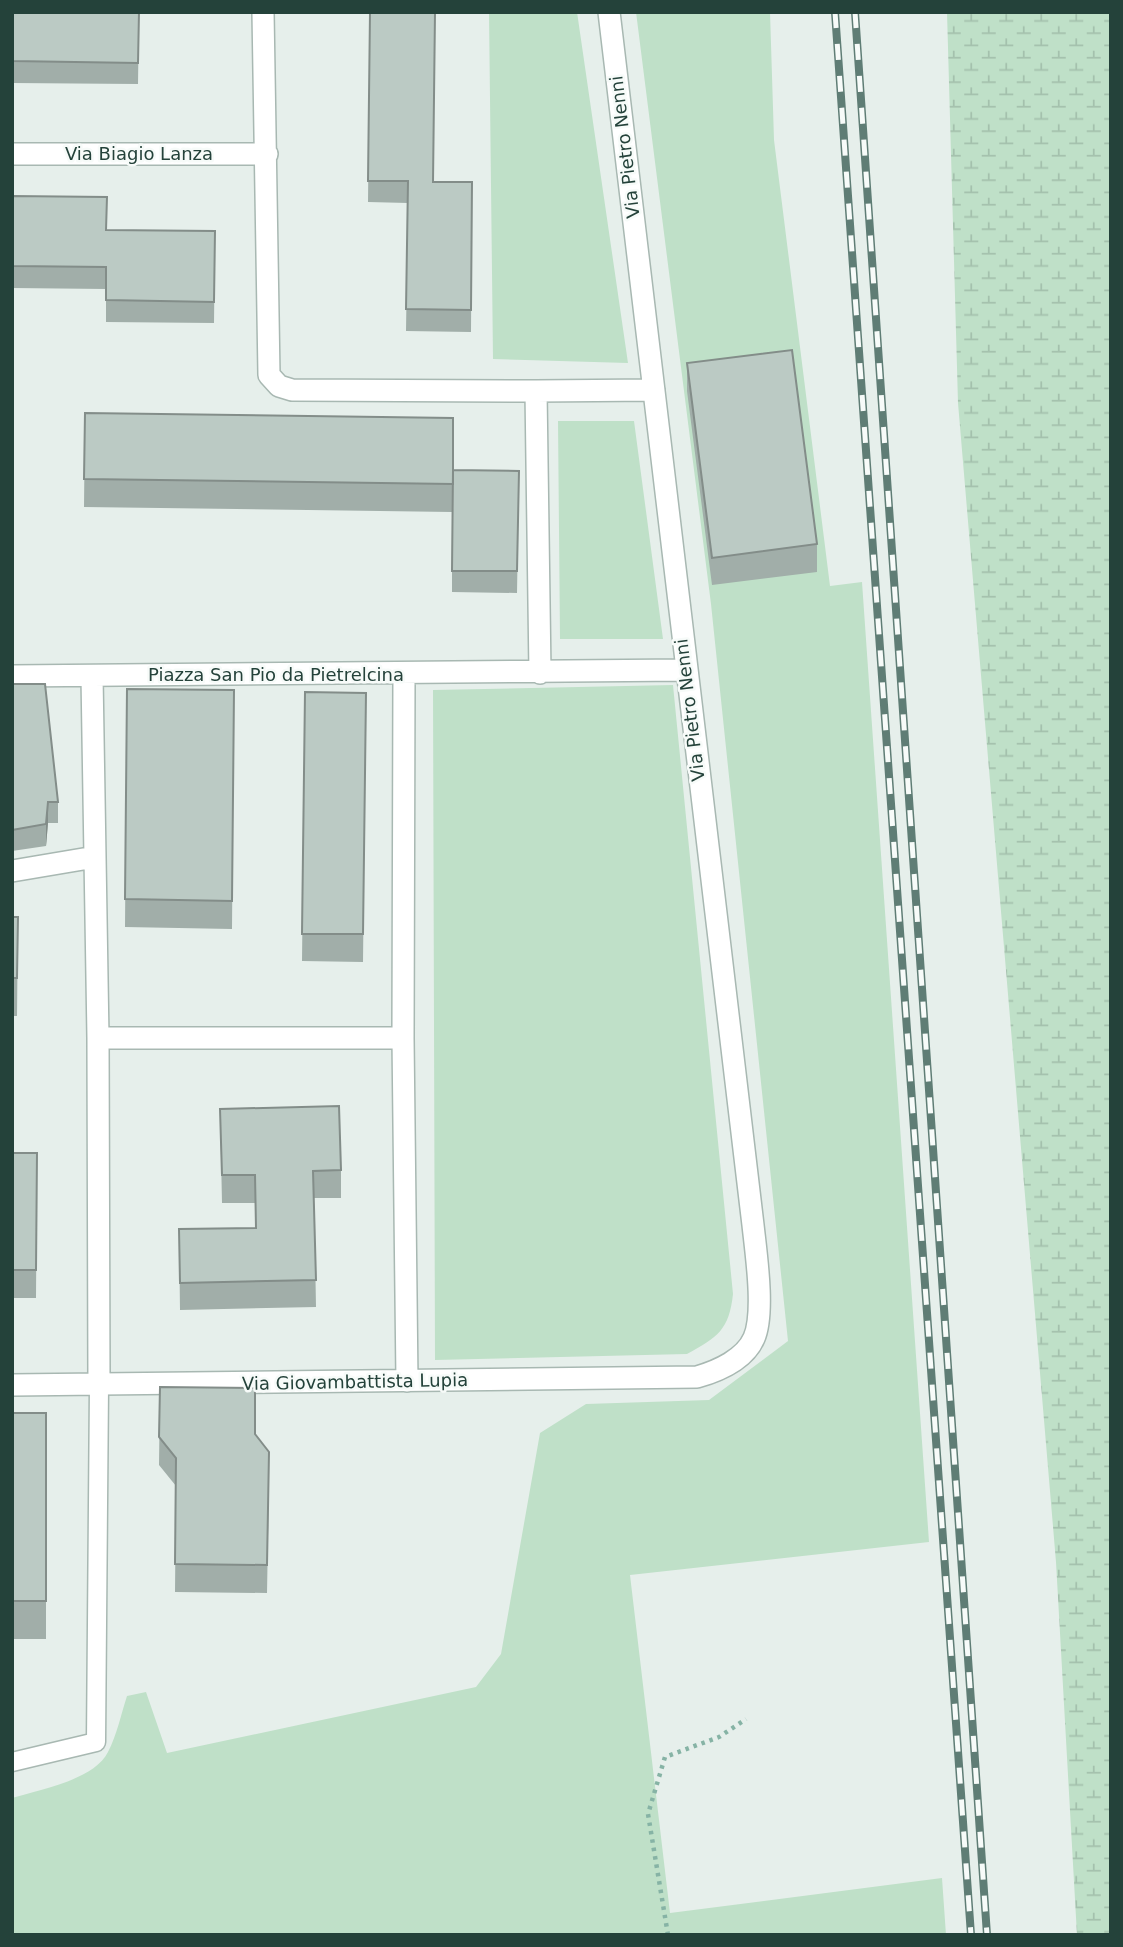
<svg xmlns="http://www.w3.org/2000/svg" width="1123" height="1947" font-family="'DejaVu Sans',sans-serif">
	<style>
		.grass { fill: #bfe0c8 }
		.wetland { fill: url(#wetland-marsh) }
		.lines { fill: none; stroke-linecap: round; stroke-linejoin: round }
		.service-casing { stroke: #a8b8b2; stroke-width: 21 }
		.minor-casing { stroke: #a8b8b2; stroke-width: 24 }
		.path { stroke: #86b3a5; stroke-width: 4.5; stroke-dasharray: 3.5 5; stroke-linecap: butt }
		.service { stroke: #fff; stroke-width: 18 }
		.minor { stroke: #fff; stroke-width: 21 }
		.rail-casing { stroke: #5f7d75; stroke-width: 8 }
		.rail { stroke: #f7fbf9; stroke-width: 5; stroke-dasharray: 16; stroke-linecap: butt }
		.wall { fill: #a1aea9 }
		.shaded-wall { fill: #838d89 }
		.building { fill: #bbcac4; stroke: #838d89; stroke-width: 2 }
		.labels { text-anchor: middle; stroke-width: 5; stroke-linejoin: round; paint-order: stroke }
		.street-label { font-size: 18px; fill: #24423a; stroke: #f7fbf9 }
	</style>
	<defs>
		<pattern id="wetland-marsh" width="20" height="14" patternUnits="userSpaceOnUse" patternTransform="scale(1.75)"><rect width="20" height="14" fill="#bfe0c8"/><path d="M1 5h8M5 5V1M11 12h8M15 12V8" fill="none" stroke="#a4c1ad"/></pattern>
	</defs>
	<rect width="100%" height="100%" fill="#e6efeb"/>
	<path class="grass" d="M489 12H577L628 363 493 359Z
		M636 12H770L774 140 830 586 862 582 929 1542 630 1575 670 1913 942 1878 946 1935H12V1798C39 1790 94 1780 108 1752 117 1735 121 1714 127 1696L146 1692 167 1753 476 1687 501 1654 540 1433 586 1404 709 1400 788 1341 711 604Z
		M558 421H634L663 639H560Z
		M673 685 733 1294C729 1330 718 1337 687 1354L435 1360 433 690Z"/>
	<path class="wetland" d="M947 12H1111V1935H1077L1056 1562 958 403Z"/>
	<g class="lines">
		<defs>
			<path id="service" d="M12 1762 96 1742 99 1386"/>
			<path id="minor" d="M263 12 269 375 279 386 292 390 536 391 540 673
				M12 154H267
				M536 391 654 390
				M404 675 403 1038 407 1381
				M12 676 685 670
				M92 676 98 1038 99 1386
				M12 871 95 857
				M98 1038H403
				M12 1385 697 1377C718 1371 745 1359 754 1338 765 1313 756 1253 753 1225L609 12"/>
		</defs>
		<use href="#service" class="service-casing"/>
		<use href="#minor" class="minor-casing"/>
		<path class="path" d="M668 1935 648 1814 665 1757 719 1737 746 1719"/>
		<use href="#service" class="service"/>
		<use href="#minor" class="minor"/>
		<defs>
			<path id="rail" d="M835 12 971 1935
				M855 12 987 1935"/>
		</defs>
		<use href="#rail" class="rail-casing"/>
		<use href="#rail" class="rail"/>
	</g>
	<path class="wall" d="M12 12H139L138 84 12 83Z
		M370 12 433 182H472L471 332 406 331 408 203 368 202Z
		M12 196 107 230 215 231 214 323 106 322V289L12 288Z
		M687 363 817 544V572L712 585 687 391Z
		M85 413 453 470 519 471 517 593 452 592V512L84 507Z
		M12 684 58 802V823H48L46 846 12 851Z
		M127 689 234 690 232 929 125 927Z
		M305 692 366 693 363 962 302 961Z
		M12 917H18L17 1016H12Z
		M220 1109 341 1170V1198H314L316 1307 180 1310 179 1229 256 1228 255 1203H222Z
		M12 1153H37L36 1298H12Z
		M160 1387 255 1434 269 1480 267 1593 175 1592 176 1486 159 1465Z
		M12 1413H46V1639H12Z"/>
	<path class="shaded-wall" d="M48 802V823L46 846V824Z"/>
	<path class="building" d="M12 12H139L138 63 12 61Z
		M370 12H435L433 182H472L471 310 406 309 408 181H368Z
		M12 196 107 197 106 230 215 231 214 302 106 300V267L12 266Z
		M792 350 817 544 712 558 687 363Z
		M85 413 453 418V484L84 479Z
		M453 470 519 471 517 571H452Z
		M12 684H45L58 802H48L46 824 12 830Z
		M127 689 234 690 232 901 125 899Z
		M305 692 366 693 363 934H302Z
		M12 917H18L17 978H12Z
		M339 1106 341 1170 313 1171 316 1280 180 1283 179 1229 256 1228 255 1175H222L220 1109Z
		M12 1153H37L36 1270H12Z
		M160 1387 255 1388V1434L269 1452 267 1565 175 1564 176 1458 159 1437Z
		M12 1413H46V1601H12Z"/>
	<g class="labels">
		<g class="street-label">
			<text transform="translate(625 147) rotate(-97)" y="6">Via Pietro Nenni</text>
			<text x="139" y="160">Via Biagio Lanza</text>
			<text x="276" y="681">Piazza San Pio da Pietrelcina</text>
			<text transform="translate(690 710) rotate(-97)" y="6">Via Pietro Nenni</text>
			<text transform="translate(355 1382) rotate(-1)" y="6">Via Giovambattista Lupia</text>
		</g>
	</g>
	<rect width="1123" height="1947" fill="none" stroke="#24423a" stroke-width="28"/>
</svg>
